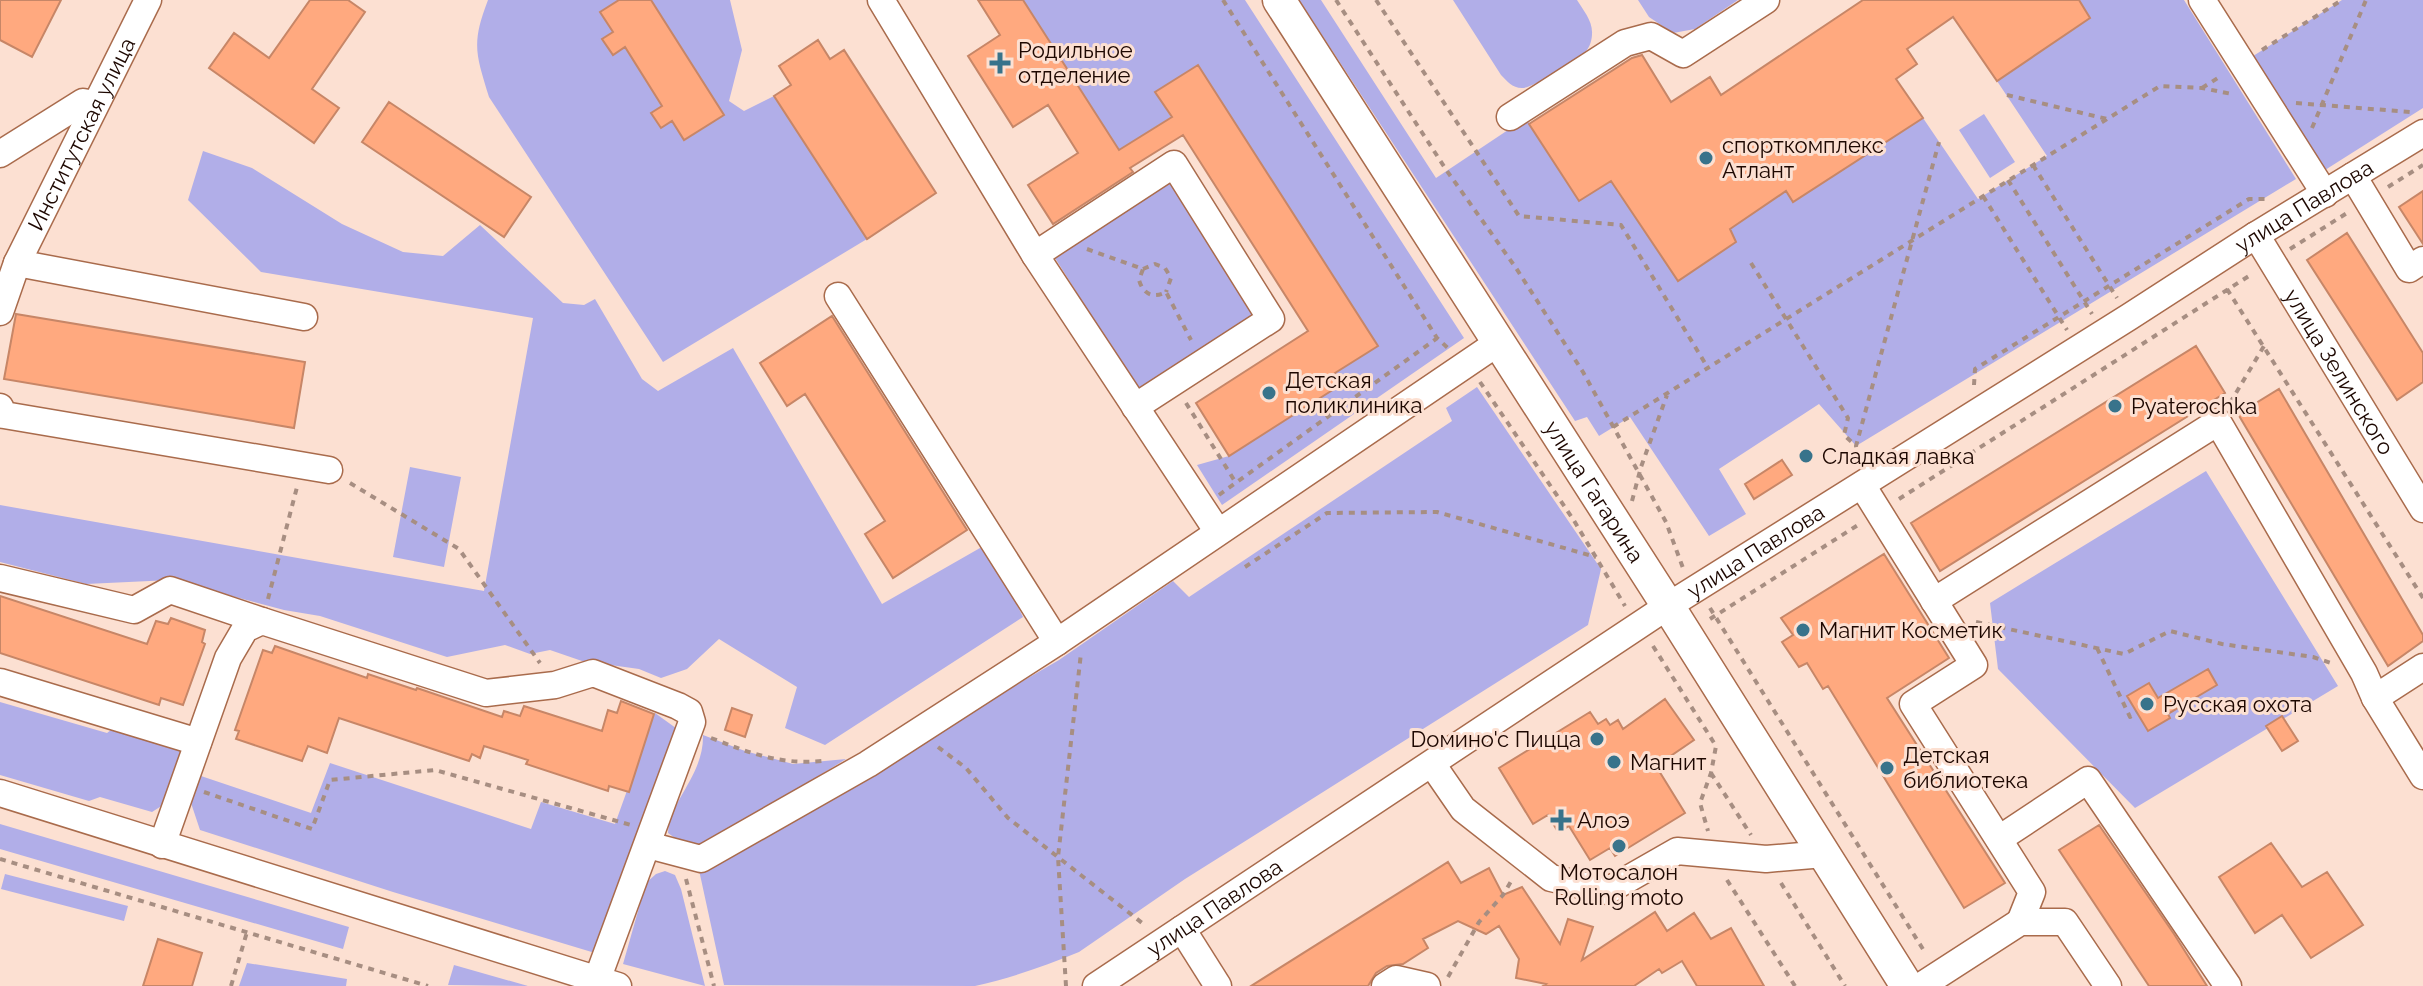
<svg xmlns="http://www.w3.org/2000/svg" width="2423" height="986" font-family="Raleway,sans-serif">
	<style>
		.green { fill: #b1aee8 }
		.building { fill: #ffa97f; stroke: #c78667; stroke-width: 2 }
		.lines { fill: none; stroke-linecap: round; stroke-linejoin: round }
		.minor-casing { stroke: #a96b4c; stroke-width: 29 }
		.major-casing { stroke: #a96b4c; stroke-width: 35 }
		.path { stroke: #a78e82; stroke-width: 4; stroke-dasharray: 6 6; stroke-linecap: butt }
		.minor { stroke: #fff; stroke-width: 26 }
		.major { stroke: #fff; stroke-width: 32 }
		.poi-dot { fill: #38738b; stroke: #fce0d2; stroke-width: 3 }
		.labels { text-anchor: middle; stroke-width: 6; stroke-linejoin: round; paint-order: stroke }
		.poi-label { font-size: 22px; fill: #1d0700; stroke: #fce0d2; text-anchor: start }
		.street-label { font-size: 22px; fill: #1d0700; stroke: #fce0d2 }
	</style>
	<rect width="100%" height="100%" fill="#fce0d2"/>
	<path class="green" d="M488 0H730L742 50 729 101 744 111 774 96 867 239 663 362 489 97C476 54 471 44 488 0Z
		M1023 0H1245L1464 338 1222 505 1197 465 1229 456 1335 373 1377 346 1198 65 1156 92 1171 117 1119 150Z
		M1299 0H1321L1436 178 1526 118 1579 200 1611 181 1678 281 1736 242 1730 229 1786 191 1793 202 1923 118 1978 199 2047 156 1997 81 2090 18 2079 0H2184L2296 179 1856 446 1819 404 1719 469 1746 514 1709 536 1630 417 1599 436 1587 417 1575 421Z
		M1453 0H1577C1583 10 1593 21 1592 34 1592 39 1590 47 1586 51 1580 60 1531 89 1522 88 1512 88 1507 81 1501 75Z
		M1638 0H1738L1695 29 1673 33 1649 17Z
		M2342 0H2423V108L2314 177 2242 63Z
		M1984 114 2015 162 1990 178 1959 130Z
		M203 151 252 168 342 224 403 252 443 256 480 225 563 303 584 305 595 299 642 379 658 391 733 348 882 604 987 544 1023 617 825 745 785 728 797 687 719 639 687 669 661 678 639 669 582 661 550 650 530 654 505 645 447 657 320 616 284 610 171 580 86 584 0 562V505L484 591 533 318 261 272 188 200Z
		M1172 182 1257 314 1138 390 1055 258Z
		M1477 387 1601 569 1588 625 1185 879 1079 952C1045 966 1011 978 975 986L724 985 699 870 1059 660 1173 581 1189 597 1452 421 1446 408Z
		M410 467 461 477 444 567 393 557Z
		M2206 471 2338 686 2135 808 1998 669 1990 603Z
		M0 702 107 733 119 724 183 744 163 805 152 812 100 797 89 801 0 775Z
		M655 713 680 731 595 953 393 892 200 830 191 803 201 776 311 813 330 763 531 829 541 802 615 824Z
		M703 735 745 751 793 764 846 759 707 845C691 844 680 843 668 833 670 800 704 775 703 735Z
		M0 824 349 927 343 949 0 849Z
		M665 871 675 875 681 889 705 986 623 964 646 883 656 874Z
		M5 874 128 906 124 921 1 889Z
		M247 963 347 979 346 986H239Z
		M454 965 528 986 448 985Z"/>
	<path class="building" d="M0 0H61L32 57 0 40Z
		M310 0H348L365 12 312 89 339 108 314 143 209 68 234 33 269 58Z
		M619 0H651L724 115 684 140 672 121 661 128 651 113 662 106 625 47 613 55 602 39 613 32 600 12Z
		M978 0H1023L1119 150 1172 117 1155 92 1198 65 1378 346 1335 373 1342 384 1229 456 1196 403 1308 331 1183 135 1130 168 1133 172 1053 224 1028 185 1078 153 1048 105 1013 127 968 56 1000 35Z
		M1863 0H2079L2090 18 1997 81 1953 17 1907 49 1917 64 1896 79 1923 118 1793 202 1786 191 1730 229 1736 242 1678 281 1611 181 1579 201 1529 124 1632 58 1642 55 1671 102 1710 77 1721 95Z
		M818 40 830 59 844 50 936 193 867 239 774 96 791 85 779 66Z
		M389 102 531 197 504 237 362 142Z
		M2423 191V244L2399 207Z
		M2347 233 2423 353V382L2397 400 2307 260Z
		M16 314 305 362 294 428 4 379Z
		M832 316 967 530 893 578 865 534 885 521 805 394 787 406 760 363Z
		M2196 346 2225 393 1940 571 1911 523Z
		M2279 389 2423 635V641L2388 666 2238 414Z
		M1782 460 1792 475 1754 499 1745 484Z
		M1884 554 1949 658 1887 698 2005 883 1964 908 1828 686 1823 689 1807 663 1799 667 1782 642 1793 635 1781 618Z
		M0 596 147 644 156 621 168 624 171 618 205 630 202 642 205 644 183 705 161 698 159 705 0 653Z
		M275 646 367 678 368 674 416 690 417 688 502 717 504 711 520 716 524 706 602 731 608 710 617 713 621 701 654 714 629 792 609 786 608 791 526 764 528 760 484 746 480 758 472 754 469 761 339 718 327 753 308 746 302 761 236 739 239 731 235 730 263 650 272 653Z
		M2208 669 2217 685 2168 714 2170 718 2148 731 2127 696 2149 683 2158 698Z
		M1665 699 1694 740 1656 766 1685 813 1615 856 1610 848 1590 860 1569 826 1558 832 1548 815 1533 824 1499 768 1590 712 1598 724 1606 719 1610 725 1618 720 1623 729Z
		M732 708 752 715 745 737 725 730Z
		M2282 716 2298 741 2282 751 2266 726Z
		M2099 825 2174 934 2207 986H2149L2059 850Z
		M2271 843 2302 887 2327 872 2363 925 2311 958 2282 915 2255 933 2219 877Z
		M1448 862 1461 883 1489 868 1503 895 1522 887 1560 944 1568 919 1593 927 1582 960 1655 912 1667 931 1694 913 1711 939 1731 928 1764 986H1697L1682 961 1662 973 1659 969 1634 986H1543L1546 984 1516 978 1519 959 1499 926 1486 934 1458 921 1423 939 1428 948 1403 964 1387 966 1376 973 1368 986H1251Z
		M158 939 202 953 192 986H143Z"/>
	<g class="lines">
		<defs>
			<g id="minor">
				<path d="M881 0 1035 255 1218 532"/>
				<path d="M2202 0 2325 194"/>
				<path d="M1510 117 1625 43 1651 36 1683 54 1766 0"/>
				<path d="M0 154 83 102 95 104"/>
				<path d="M2353 176 2409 269 2423 260"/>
				<path id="s1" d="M2256 235 2423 509"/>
				<path d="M1035 255 1174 164 1271 319 1135 407"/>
				<path d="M17 263 304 317"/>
				<path d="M838 296 1057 642"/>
				<path id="s2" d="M0 312 17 263 148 0"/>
				<path d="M0 407 4 415 329 470"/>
				<path d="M1862 485 1974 665 1913 704 2032 892 2020 922"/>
				<path d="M0 578 134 610 170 590 262 621"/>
				<path d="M1934 601 2218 422 2364 673 2375 698 2423 776"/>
				<path d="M0 682 198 742"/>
				<path d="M2375 698 2423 667"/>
				<path d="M1432 764 1463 809 1551 878 1607 891 1677 851 1766 859 1824 854"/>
				<path d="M0 793 618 986"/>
				<path d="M1999 839 2088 780 2228 986"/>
				<path d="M162 845 228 658 245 629 262 621 486 693 555 685 593 673 678 706 689 712 692 722 597 980"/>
				<path d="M648 845 701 859 868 764 1057 642 1499 342"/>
				<path d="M1182 929 1218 986"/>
				<path id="s3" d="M1096 986 1668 606 2129 317 2256 235 2423 133"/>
				<path d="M1385 986 1396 979 1427 986"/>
				<path d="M1921 986 2020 922H2065L2108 986"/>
			</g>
			<g id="major">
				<path id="s4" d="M1279 0 1668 606 1907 986"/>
			</g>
		</defs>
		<use href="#minor" class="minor-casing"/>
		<use href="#major" class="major-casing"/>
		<path class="path" d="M1223 0 1437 338 1449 349
			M1336 0 1447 171 1516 268 1583 372 1666 522 1683 568
			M1376 0 1519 216 1621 225 1708 368
			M2262 50 2342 0
			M2202 88 2221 76
			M2007 95 2107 119
			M2296 103 2410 112
			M2312 128 2366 0
			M2033 165 2117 298
			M2008 180 2092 314
			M2388 187 2423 165
			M1983 196 2067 330
			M1087 249 1143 269 1139 280C1143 294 1153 299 1166 292L1191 340
			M2290 249 2347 213
			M1751 263 1848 418 1844 435 1856 446
			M1143 269 1155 264 1165 268 1171 278 1166 292
			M2227 289 2423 598
			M1480 382 1573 519 1625 606
			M1974 385 1975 369 2249 199H2266
			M1186 403 1236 483
			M2230 403 2264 346
			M1613 427 2160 86 2202 88 2232 94
			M1858 459 1856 446 1939 142
			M350 483 459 549 540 663
			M1219 495 1436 339
			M1899 499 2252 274
			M1632 501 1641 467 1667 395
			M1245 567 1327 513 1437 512 1596 557
			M268 599 297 487
			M1710 608 1926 954
			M1710 619 1858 525
			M1976 622 2124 654 2170 631 2222 644 2313 657 2331 663
			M1653 646 1716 746 1711 773 1700 803 1708 831
			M2097 648 2130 717 2137 712
			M711 738C750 753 780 765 822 761
			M938 747 966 768 1008 818 1146 926
			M1711 773 1751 835
			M204 792 312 829 330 780 435 770 631 825
			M0 859 428 986
			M686 879 714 986
			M1727 880 1795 986
			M1781 883 1845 986
			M1448 977 1479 922 1503 895 1513 878
			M231 986 247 932
			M1066 986 1058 857 1081 653"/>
		<use href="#minor" class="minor"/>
		<use href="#major" class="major"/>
	</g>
	<g class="poi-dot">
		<path d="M996 51h8v8h8v8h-8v8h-8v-8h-8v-8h8z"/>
		<circle cx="1706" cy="158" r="8"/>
		<circle cx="1269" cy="393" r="8"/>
		<circle cx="2115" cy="406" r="8"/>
		<circle cx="1806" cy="456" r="8"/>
		<circle cx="1803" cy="630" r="8"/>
		<circle cx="2147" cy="704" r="8"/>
		<circle cx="1597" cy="739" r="8"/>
		<circle cx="1614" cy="762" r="8"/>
		<circle cx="1887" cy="768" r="8"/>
		<path d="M1557 808h8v8h8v8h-8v8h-8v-8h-8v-8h8z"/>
		<circle cx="1619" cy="846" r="8"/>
	</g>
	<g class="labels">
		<g class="poi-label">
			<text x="1018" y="58">Родильное<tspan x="1018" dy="25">отделение</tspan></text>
			<text x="1722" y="153">спорткомплекс<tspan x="1722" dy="25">Атлант</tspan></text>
			<text x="1285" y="388">Детская<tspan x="1285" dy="25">поликлиника</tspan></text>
			<text x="2131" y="414">Pyaterochka</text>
			<text x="1822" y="464">Сладкая лавка</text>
			<text x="1819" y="638">Магнит Косметик</text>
			<text x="2163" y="712">Русская охота</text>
			<text x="1581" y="747" text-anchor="end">Doмино'с Пицца</text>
			<text x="1903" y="763">Детская<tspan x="1903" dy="25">библиотека</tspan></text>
			<text x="1630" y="770">Магнит</text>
			<text x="1577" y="828">Алоэ</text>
			<text x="1619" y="880" text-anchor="middle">Мотосалон<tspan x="1619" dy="25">Rolling moto</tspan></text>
		</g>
		<g class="street-label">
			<text dy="8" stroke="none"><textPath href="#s2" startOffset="196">Институтская улица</textPath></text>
			<text dy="8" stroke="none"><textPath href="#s3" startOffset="1438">улица Павлова</textPath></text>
			<text dy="8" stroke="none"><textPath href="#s1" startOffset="160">улица Зелинского</textPath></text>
			<text dy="8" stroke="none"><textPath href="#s4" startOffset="584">улица Гагарина</textPath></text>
			<text dy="8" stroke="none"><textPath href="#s3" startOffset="790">улица Павлова</textPath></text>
			<text dy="8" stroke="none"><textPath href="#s3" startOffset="142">улица Павлова</textPath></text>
		</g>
	</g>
</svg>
